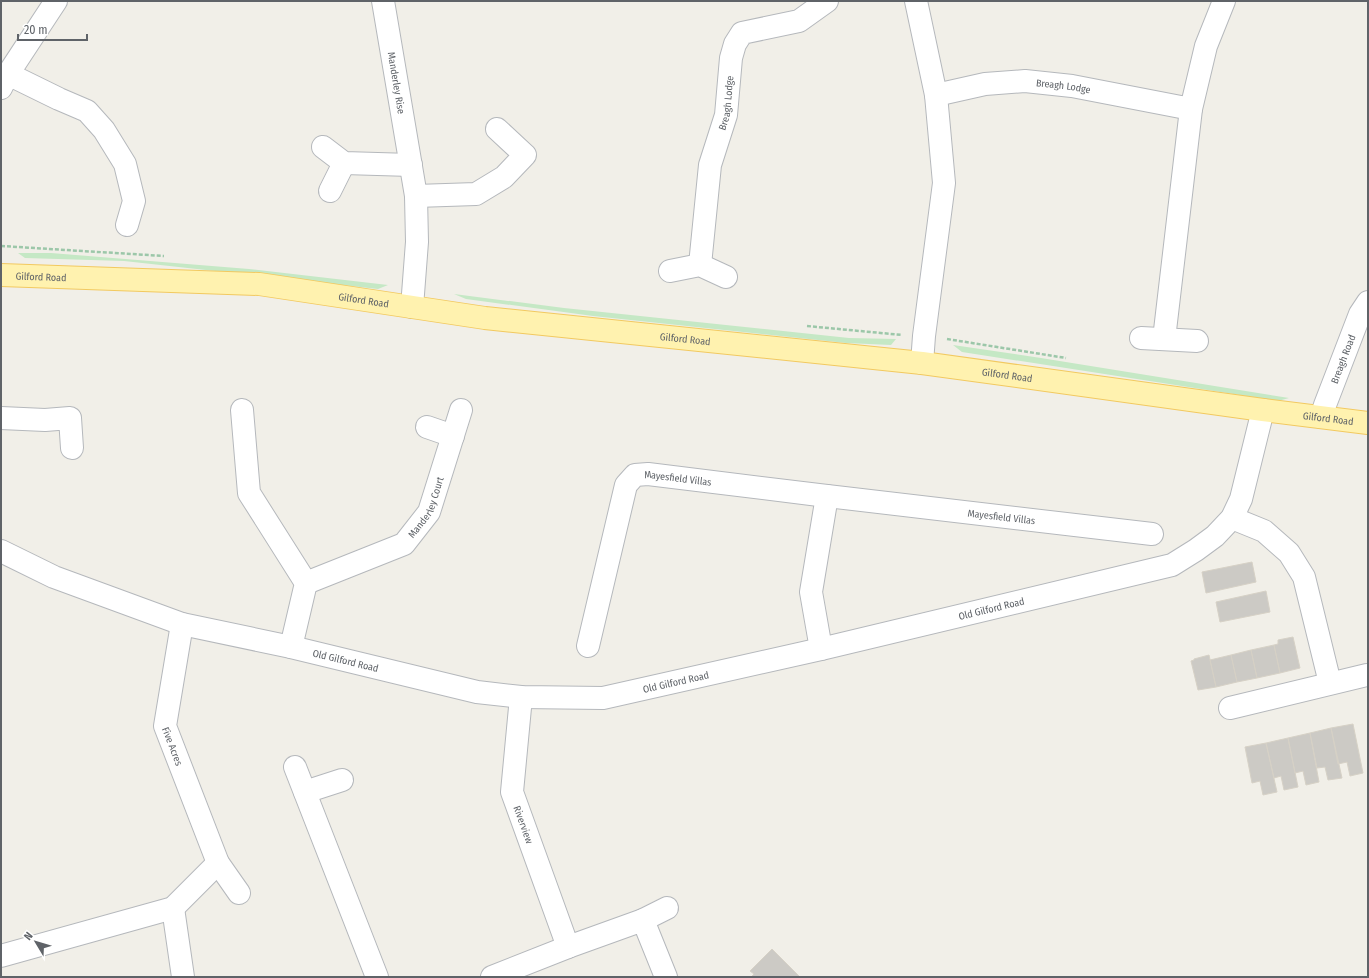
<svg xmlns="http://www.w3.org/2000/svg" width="1369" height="978" font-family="'Fira Sans Condensed',sans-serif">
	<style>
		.green { fill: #c5e8c5 }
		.building { fill: #cccac5; stroke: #d6d1c6 }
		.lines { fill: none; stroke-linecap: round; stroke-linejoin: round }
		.minor-casing { stroke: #b5b8bc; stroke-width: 24 }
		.major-casing { stroke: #f2c960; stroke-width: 24 }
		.path { stroke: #9cc7a9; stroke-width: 2.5; stroke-dasharray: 4 2; stroke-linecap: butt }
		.minor { stroke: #fff; stroke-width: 22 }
		.major { stroke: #fff2af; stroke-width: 22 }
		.labels { text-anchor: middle; stroke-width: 3; stroke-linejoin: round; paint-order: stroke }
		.street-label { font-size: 10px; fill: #5f6368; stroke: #fff }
	</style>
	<rect width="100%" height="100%" fill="#f1efe8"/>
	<path class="green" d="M18 253H51L249 269 388 285 378 289 124 261 25 258Z
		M454 294 564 308 849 338 896 339 891 345 846 343 593 316 466 299Z
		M953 345 1041 358 1289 398 1278 401 962 352Z"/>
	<path class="building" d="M1252 562 1256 582 1206 593 1202 572Z
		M1266 591 1270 612 1220 622 1216 602Z
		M1293 637 1300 668 1280 673 1274 645 1278 644V640Z
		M1274 645 1280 673 1257 678 1251 650Z
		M1251 650 1257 678 1237 682 1231 655Z
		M1209 655 1216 687 1198 690 1191 661 1194 660V659Z
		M1231 655 1237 682 1216 687 1210 660Z
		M1353 724 1363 773 1350 776 1347 762 1338 764 1331 728Z
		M1331 728 1342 778 1328 780 1325 767 1317 768 1310 733Z
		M1310 733 1319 782 1306 785 1303 771 1295 773 1288 738Z
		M1288 738 1298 787 1284 790 1281 776 1274 778 1266 743Z
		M1266 743 1277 792 1263 795 1260 781 1252 783 1245 747Z
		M772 949 800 977H751L754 974 750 971Z"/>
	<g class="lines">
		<defs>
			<g id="minor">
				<path id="s1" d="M383 1 416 196 417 242 412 307"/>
				<path d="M916 1 936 95 944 183 924 336 922 363"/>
				<path d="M8 74 59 99 87 111 104 130 125 164 134 201 127 225"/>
				<path d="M1 88 8 74 56 1"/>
				<path id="s2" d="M936 95 985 84 1025 81 1072 86 1191 109 1206 46 1224 1"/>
				<path d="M323 147 344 163 411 165"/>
				<path d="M330 191 344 163"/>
				<path d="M416 196 476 194 504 177 525 155 497 129"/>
				<path id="s3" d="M700 265 710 165 726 115 731 58 735 44 742 33 799 21 827 1"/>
				<path d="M670 271 700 265 726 277"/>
				<path d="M1141 338 1197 341"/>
				<path d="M1164 339 1191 109"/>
				<path d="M242 410 249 493 306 583 291 647"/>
				<path id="s4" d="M1321 417 1325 405 1360 314 1368 302"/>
				<path d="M1 418 45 420 70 418 72 448"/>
				<path d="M427 427 453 436"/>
				<path d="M1232 518 1264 531 1289 553 1304 577 1330 683"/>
				<path id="s5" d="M1 551 54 577 182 624 291 647 477 692 521 697 603 698 821 649 1172 565 1196 550 1215 536 1232 518 1241 499 1263 410"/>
				<path id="s6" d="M306 583 404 544 429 512 461 410"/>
				<path id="s7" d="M182 624 165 726 218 863 239 893"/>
				<path id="s8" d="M588 646 626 485 635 475 648 474 827 496 1152 534"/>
				<path d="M821 649 811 592 827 496"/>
				<path id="s9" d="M521 697 512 792 568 947"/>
				<path d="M1230 708 1367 675"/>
				<path d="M295 767 377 977"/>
				<path d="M305 792 342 780"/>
				<path d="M173 908 183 977"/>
				<path d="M643 920 667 908"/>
				<path d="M1 956 173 908 218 863"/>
				<path d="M492 977 568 947 643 920 666 977"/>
			</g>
			<g id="major">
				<path id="s10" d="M1 275 259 284 485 318 922 363 1263 410 1368 423"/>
			</g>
		</defs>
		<use href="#minor" class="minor-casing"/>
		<use href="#major" class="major-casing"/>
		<path class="path" d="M1 246 164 256
			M807 326 902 335
			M947 339 1066 358"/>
		<use href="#minor" class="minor"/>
		<use href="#major" class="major"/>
	</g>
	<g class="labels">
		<g class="street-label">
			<text dy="4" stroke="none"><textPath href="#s1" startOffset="83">Manderley Rise</textPath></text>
			<text dy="4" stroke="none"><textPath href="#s2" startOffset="129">Breagh Lodge</textPath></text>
			<text dy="4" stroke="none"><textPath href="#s3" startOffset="165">Breagh Lodge</textPath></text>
			<text dy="4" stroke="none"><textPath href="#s10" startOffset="40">Gilford Road</textPath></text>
			<text dy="4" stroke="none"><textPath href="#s10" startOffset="364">Gilford Road</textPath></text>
			<text dy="4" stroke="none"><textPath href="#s10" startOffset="688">Gilford Road</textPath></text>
			<text dy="4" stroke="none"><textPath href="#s4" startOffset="62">Breagh Road</textPath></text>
			<text dy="4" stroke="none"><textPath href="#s10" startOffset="1012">Gilford Road</textPath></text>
			<text dy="4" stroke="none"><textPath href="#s10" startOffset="1336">Gilford Road</textPath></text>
			<text dy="4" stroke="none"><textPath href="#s8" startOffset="222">Mayesfield Villas</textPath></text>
			<text dy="4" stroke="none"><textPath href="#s6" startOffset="149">Manderley Court</textPath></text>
			<text dy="4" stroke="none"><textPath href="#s8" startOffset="548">Mayesfield Villas</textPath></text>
			<text dy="4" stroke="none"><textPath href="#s5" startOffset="1023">Old Gilford Road</textPath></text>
			<text dy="4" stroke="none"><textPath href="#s5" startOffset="363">Old Gilford Road</textPath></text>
			<text dy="4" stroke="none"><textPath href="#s5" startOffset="699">Old Gilford Road</textPath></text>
			<text dy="4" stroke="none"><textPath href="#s7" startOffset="125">Five Acres</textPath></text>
			<text dy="4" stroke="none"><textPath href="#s9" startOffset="130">Riverview</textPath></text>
		</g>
	</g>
	<rect width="1369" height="978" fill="none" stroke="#5f6368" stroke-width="4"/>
	<g transform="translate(36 942) rotate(308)" stroke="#ffffff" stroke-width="3" paint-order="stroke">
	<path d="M0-3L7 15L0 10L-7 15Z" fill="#5f6368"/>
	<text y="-6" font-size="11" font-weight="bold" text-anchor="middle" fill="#5f6368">N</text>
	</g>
	<path d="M18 34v6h69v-6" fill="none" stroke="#5f6368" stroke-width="2"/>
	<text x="24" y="34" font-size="12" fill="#5f6368" stroke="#ffffff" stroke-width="3" paint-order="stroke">20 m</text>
</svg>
